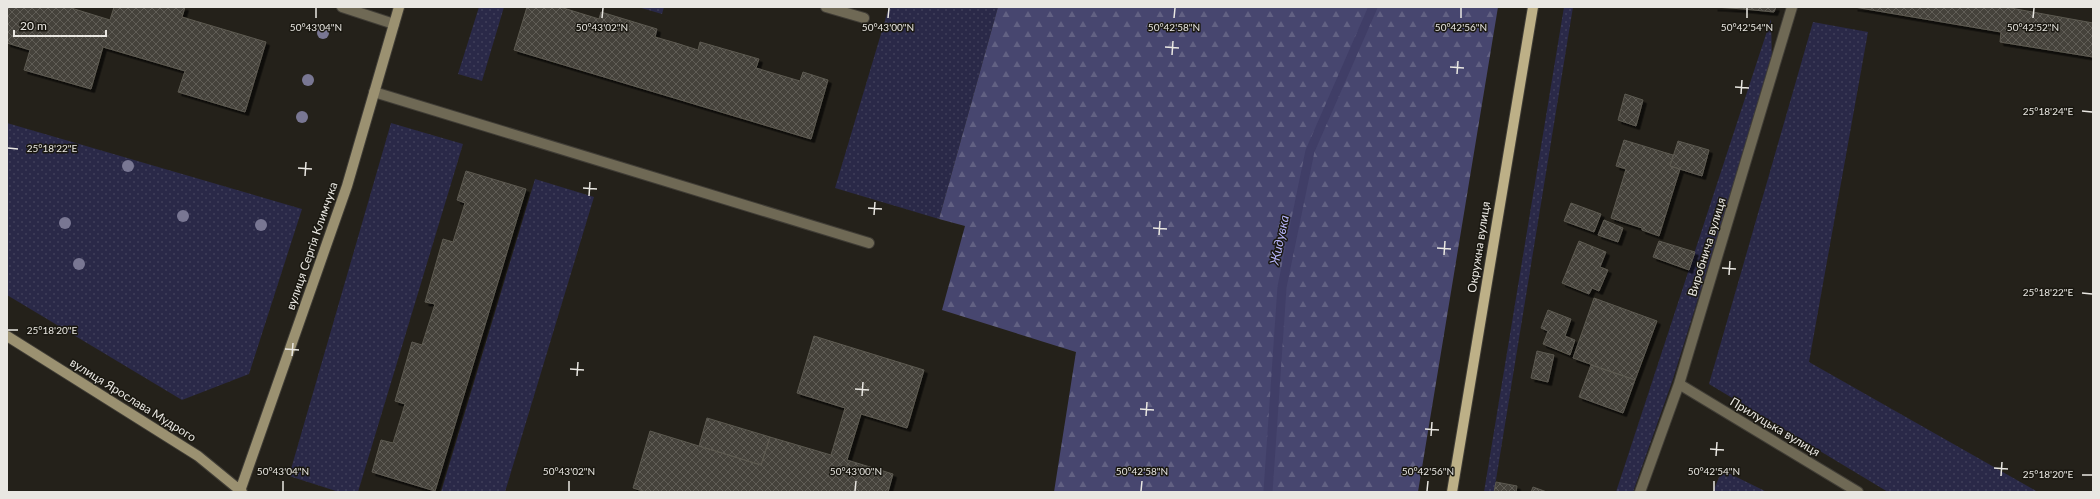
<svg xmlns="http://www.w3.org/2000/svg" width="2100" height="499" font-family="Lato,sans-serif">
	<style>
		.grass { fill: url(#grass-dots) }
		.forest { fill: url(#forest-firs) }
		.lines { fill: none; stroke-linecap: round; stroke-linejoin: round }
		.stream { stroke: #403e67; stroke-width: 9 }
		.building { fill: url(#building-cross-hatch); stroke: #5d5a51; filter: url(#shadow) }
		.lane-casing { stroke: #403d36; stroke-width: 12 }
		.street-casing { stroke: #403d36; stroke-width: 12 }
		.secondary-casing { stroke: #403d36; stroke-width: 12 }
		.primary-casing { stroke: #403d36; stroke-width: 12 }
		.lane { stroke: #6f6955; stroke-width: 10 }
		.street { stroke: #6f6955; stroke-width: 10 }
		.secondary { stroke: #9b9171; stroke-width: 10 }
		.primary { stroke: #bdb087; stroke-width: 10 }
		.tree { fill: #797793 }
		.ticks { fill: none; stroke: #e9e7e2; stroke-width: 1.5 }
		.labels { text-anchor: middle; stroke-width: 3; stroke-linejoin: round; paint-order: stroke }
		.street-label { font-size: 12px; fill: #e9e7e2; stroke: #1a1811 }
		.water-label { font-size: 13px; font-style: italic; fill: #b8b7fd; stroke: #1a1811 }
		.ticks-label { font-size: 10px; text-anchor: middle; fill: #e9e7e2; stroke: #1a1811; stroke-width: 3; stroke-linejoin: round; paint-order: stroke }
	</style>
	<defs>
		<pattern id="grass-dots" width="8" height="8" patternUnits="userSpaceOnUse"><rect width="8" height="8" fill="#2a2948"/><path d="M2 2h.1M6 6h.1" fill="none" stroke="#3f3e59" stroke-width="1.8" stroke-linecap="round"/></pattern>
		<pattern id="forest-firs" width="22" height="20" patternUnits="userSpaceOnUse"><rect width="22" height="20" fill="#47466f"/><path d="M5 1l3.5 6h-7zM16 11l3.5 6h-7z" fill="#626183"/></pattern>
		<pattern id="building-cross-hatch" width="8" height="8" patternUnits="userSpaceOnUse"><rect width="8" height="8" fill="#45423a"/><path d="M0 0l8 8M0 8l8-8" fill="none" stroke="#605d56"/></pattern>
		<filter id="shadow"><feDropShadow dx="3.5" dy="3.5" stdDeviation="0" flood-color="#0009"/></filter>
	</defs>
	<rect width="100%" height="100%" fill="#24211a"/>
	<path class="grass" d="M479 7H504L482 81 458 74Z
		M638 7H664L662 14Z
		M889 7H998L939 219 835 188Z
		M1564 7H1573L1494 492H1484Z
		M1771 19 1772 62 1672 382 1633 492H1616Z
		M1813 22 1868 32 1809 362 2038 492H1888L1709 384Z
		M7 123 302 209 249 374 182 400 7 295Z
		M391 123 463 144 358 492H339L289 476Z
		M535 179 594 197 505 492H441Z
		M1722 470 1767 492H1713Z"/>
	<path class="forest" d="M998 7H1498L1418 492H1054L1076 352 942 310 965 226 939 219Z"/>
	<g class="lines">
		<path class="stream" d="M1268 492 1282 287 1310 151 1373 7"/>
	</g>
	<path class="building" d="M7 7H68L110 20 114 7H185L182 17 266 42 245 112 178 92 185 71 103 47 91 89 24 70 30 50 7 43Z
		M527 7H560L599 19 601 12 657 29 655 37 676 43 698 50 700 42 759 59 756 68 800 81 803 72 828 80 811 139 514 50Z
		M1714 7H1744V9Z
		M1744 7H1776L1774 12 1744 9Z
		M1854 7H2005L2093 23V57L2000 42 2001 32Z
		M1625 94 1643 100 1636 126 1618 120Z
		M1624 140 1673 155 1670 166 1680 169 1659 236 1642 230V228L1611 218 1626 169 1616 166Z
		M1678 141 1709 150 1702 176 1670 166Z
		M466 171 526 189 435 491 372 472 381 440 393 443 405 404 395 401 412 342 422 345 435 304 425 302 443 239 453 242 465 203 457 200Z
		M1571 203 1601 214 1594 232 1564 221Z
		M1604 220 1623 228 1618 242 1598 235Z
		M1579 241 1606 252 1600 267 1608 270 1599 291 1592 288 1589 294 1562 283Z
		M1659 241 1695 252 1689 270 1653 257Z
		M1594 298 1657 321 1635 380 1573 358Z
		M1548 310 1571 319 1565 336 1575 340 1570 355 1543 344 1548 331 1541 328Z
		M814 336 924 370 907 428 861 414 847 460 893 474 888 492H646L633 488 650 431 761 465 770 437 831 455 845 408 797 393Z
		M1537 351 1554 355 1548 382 1531 378Z
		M1591 365 1635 380 1623 413 1579 397Z
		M707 418 770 437 761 465 699 446Z
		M1496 482 1517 486 1516 492H1494Z
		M1533 487 1547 492H1531Z"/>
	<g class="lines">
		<defs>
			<path id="lane" d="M342 7 394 24
				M826 7 864 18
				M374 92 869 243"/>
			<path id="street" d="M1679 384 1858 492
				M1640 492 1679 384 1792 7"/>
			<path id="secondary" d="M7 336 198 456 242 492
				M240 491 347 186 399 7"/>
			<path id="primary" d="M1452 492 1533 7"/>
		</defs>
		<use href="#lane" class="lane-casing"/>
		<use href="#street" class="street-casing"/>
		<use href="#secondary" class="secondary-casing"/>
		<use href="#primary" class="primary-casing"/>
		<use href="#lane" class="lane"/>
		<use href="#street" class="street"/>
		<use href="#secondary" class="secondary"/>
		<use href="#primary" class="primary"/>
	</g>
	<g class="tree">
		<circle cx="323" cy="33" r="6"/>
		<circle cx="308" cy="80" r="6"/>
		<circle cx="302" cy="117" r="6"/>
		<circle cx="128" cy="166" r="6"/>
		<circle cx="183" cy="216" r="6"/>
		<circle cx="65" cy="223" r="6"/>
		<circle cx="261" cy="225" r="6"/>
		<circle cx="79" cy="264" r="6"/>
	</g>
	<path class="ticks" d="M316 18V8M602 18 603 8M888 18 889 8M1174 18 1175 8M1461 18V8M1747 18V8M2033 18 2034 8M1165 47 1179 48M1172 55 1173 41M1450 67 1464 68M1457 74 1458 61M1735 87 1749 88M1741 94 1742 80M2082 111 2092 112M8 148 18 149M298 168 312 169M305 176 306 162M583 188 597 189M589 196 590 182M868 208 882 209M874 215 875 202M1153 228 1167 229M1159 235 1160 221M1437 248 1451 249M1444 255 1445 241M1722 268 1736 269M1729 275 1730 261M2082 293 2092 294M8 330H18M285 349 299 350M292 356 293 343M570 369 584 370M577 376 578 362M855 389 869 390M862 396 863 382M1140 409 1154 410M1146 416 1147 402M1425 429 1439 430M1431 436 1432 422M1710 449 1724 450M1716 456 1717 442M1994 468 2008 469M2082 475H2092M2001 476 2002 462M283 491V481M569 491V481M855 491 856 481M1141 491 1142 481M1427 491 1428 481M1714 491V481"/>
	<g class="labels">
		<g class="street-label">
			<text transform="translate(312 246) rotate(-71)" y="4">вулиця Сергія Климчука</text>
			<text transform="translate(1479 247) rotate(-81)" y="4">Окружна вулиця</text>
			<text transform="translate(1707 247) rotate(-73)" y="4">Виробнича вулиця</text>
			<text transform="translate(133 400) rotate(32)" y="4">вулиця Ярослава Мудрого</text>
			<text transform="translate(1775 427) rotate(31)" y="4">Прилуцька вулиця</text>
		</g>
		<g class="water-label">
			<text transform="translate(1279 240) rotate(-78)" y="5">Жидувка</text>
		</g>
	</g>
	<g class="ticks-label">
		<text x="316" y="31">50°43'04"N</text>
		<text x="602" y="31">50°43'02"N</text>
		<text x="888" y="31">50°43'00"N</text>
		<text x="1174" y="31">50°42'58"N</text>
		<text x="1461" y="31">50°42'56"N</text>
		<text x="1747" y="31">50°42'54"N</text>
		<text x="2033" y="31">50°42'52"N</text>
		<text x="2048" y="115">25°18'24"E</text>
		<text x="52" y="152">25°18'22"E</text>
		<text x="2048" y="296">25°18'22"E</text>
		<text x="52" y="334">25°18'20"E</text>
		<text x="283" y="475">50°43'04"N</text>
		<text x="569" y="475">50°43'02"N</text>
		<text x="856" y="475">50°43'00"N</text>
		<text x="1142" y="475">50°42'58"N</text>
		<text x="1428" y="475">50°42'56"N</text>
		<text x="1714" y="475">50°42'54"N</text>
		<text x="2048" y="478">25°18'20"E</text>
	</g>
	<rect width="2100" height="499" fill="none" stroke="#e9e7e2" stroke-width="16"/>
	<path d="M14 30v6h92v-6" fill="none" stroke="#e9e7e2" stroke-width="2"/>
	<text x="20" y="30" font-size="12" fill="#e9e7e2" stroke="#1a1811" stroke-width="3" paint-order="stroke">20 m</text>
</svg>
